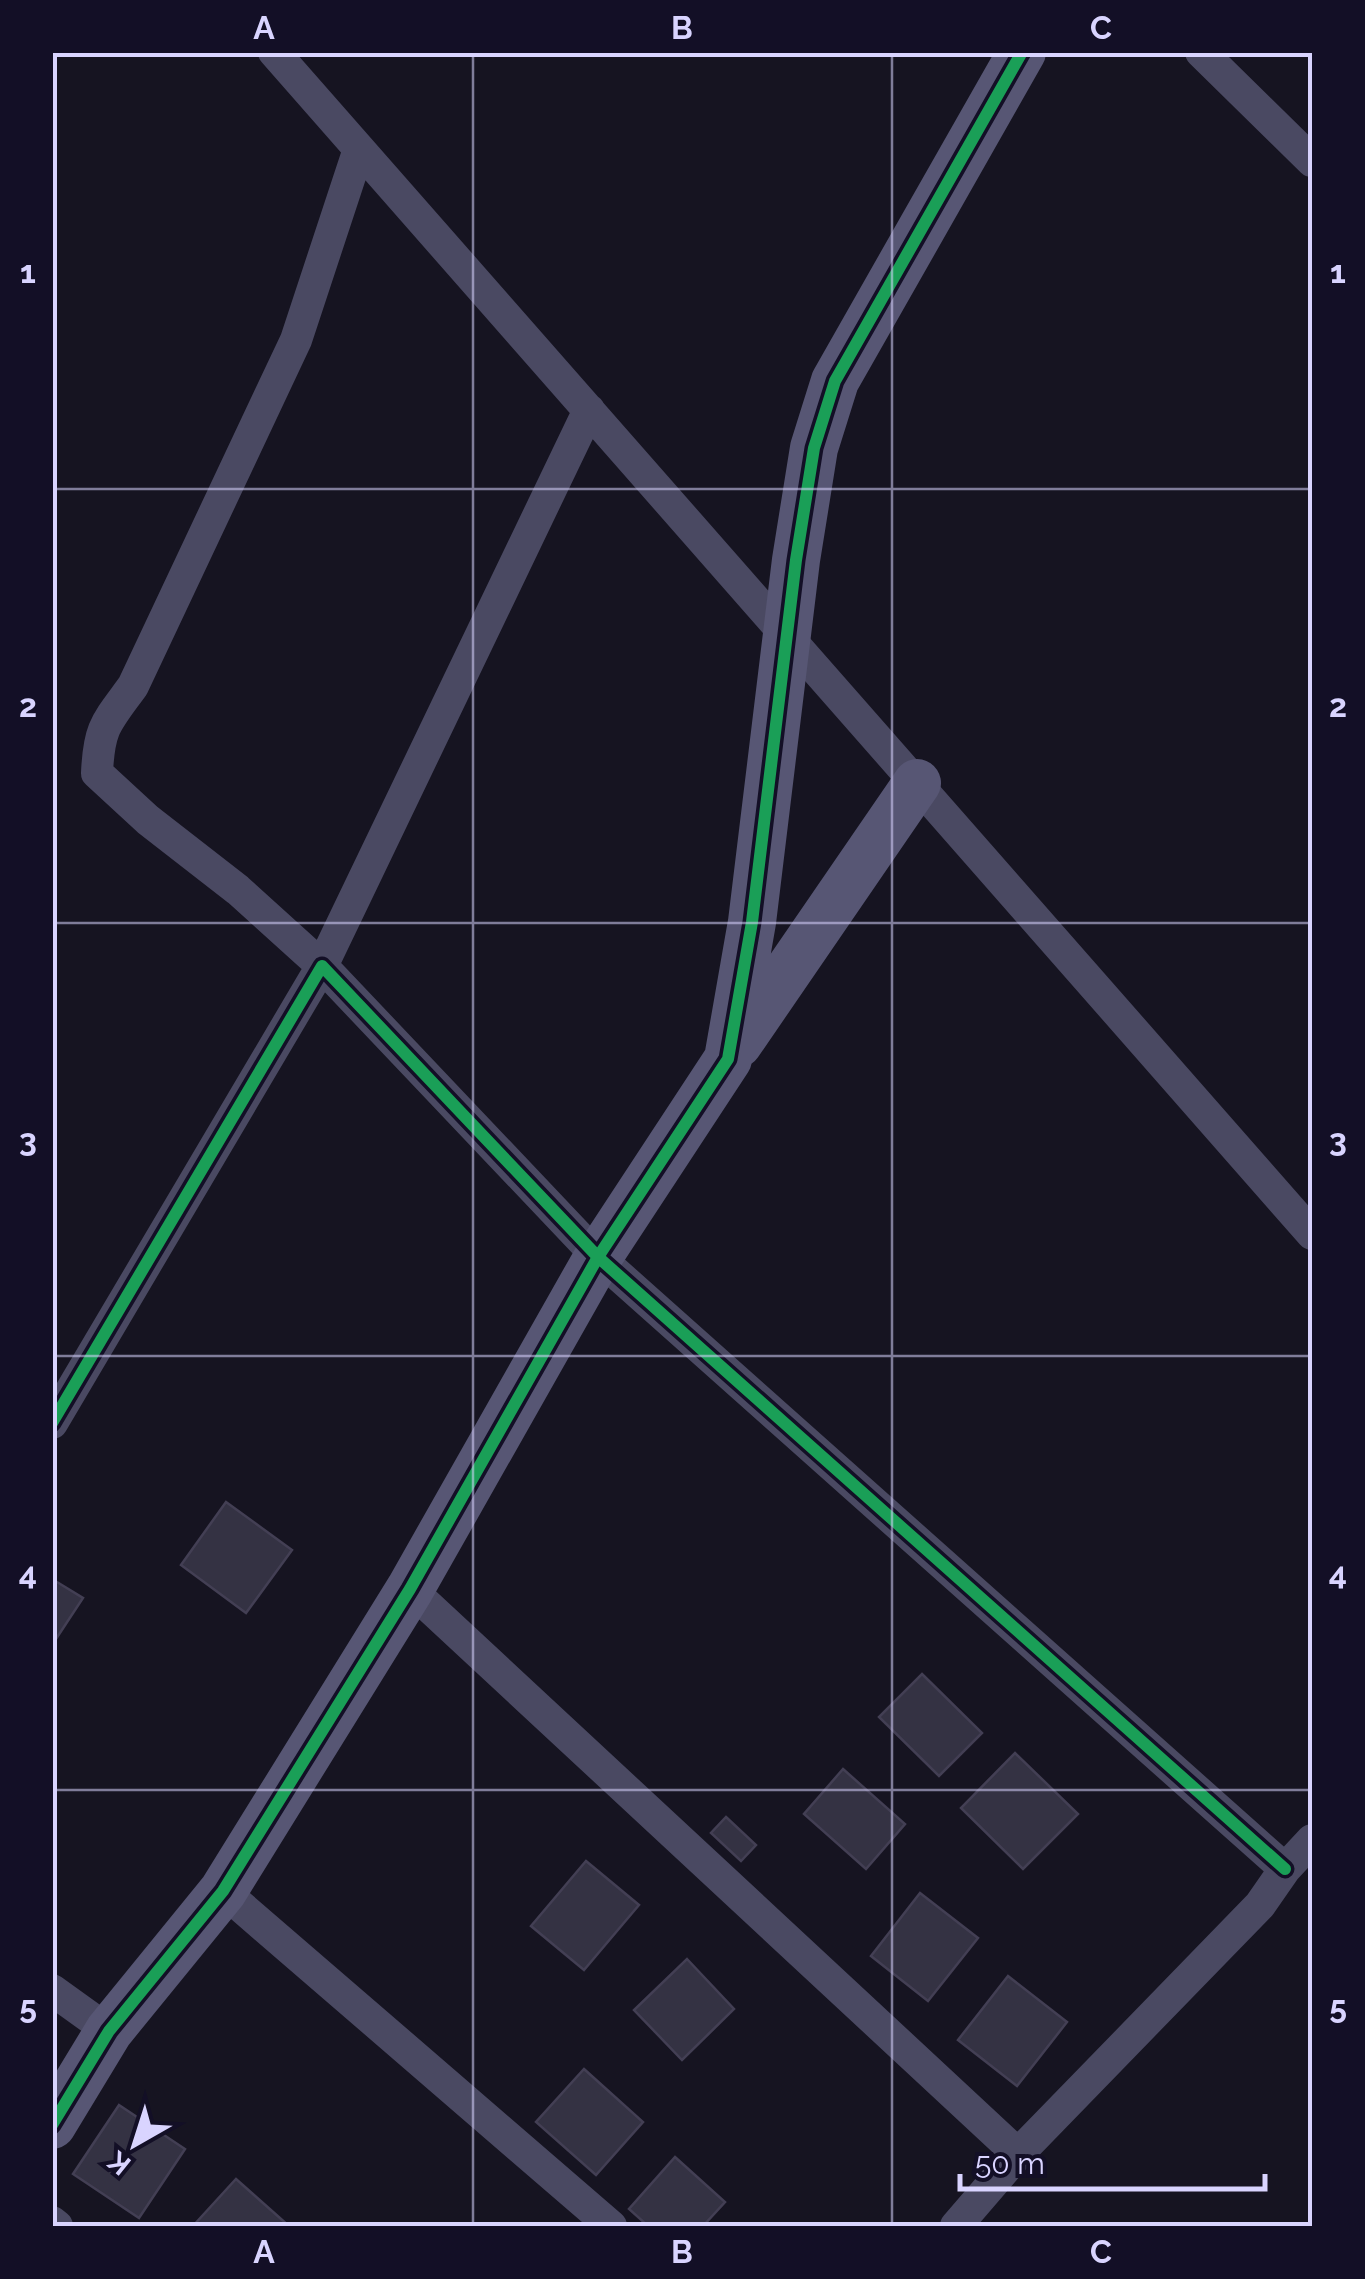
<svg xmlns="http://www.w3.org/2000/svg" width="1365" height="2279" font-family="Raleway,sans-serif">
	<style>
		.building { fill: #343243; stroke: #433f54; stroke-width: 2.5 }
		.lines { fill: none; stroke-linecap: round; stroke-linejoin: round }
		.street { stroke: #4a4962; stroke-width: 32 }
		.secondary { stroke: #575674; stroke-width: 48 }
		.cycleway-casing { stroke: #130f26; stroke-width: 19 }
		.cycleway { stroke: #1a9f57; stroke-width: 12 }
		.grid { fill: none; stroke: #d9d4ff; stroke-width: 2.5; stroke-opacity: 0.55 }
		.neatline { fill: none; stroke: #d9d4ff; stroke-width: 4 }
		.grid-label { font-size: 32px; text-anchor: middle; font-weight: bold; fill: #d9d4ff }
	</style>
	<rect width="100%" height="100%" fill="#161421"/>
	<path class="building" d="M226 1502 292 1550 246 1613 181 1565Z
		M52 1579 83 1598 52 1645Z
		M922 1674 982 1733 939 1776 879 1717Z
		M1015 1753 1078 1814 1023 1869 961 1808Z
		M843 1769 905 1824 866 1869 804 1814Z
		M726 1817 756 1845 741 1861 711 1833Z
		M586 1861 639 1905 584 1970 531 1926Z
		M920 1893 978 1938 928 2001 871 1956Z
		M687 1959 734 2009 682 2060 634 2010Z
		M1008 1976 1067 2022 1017 2086 958 2040Z
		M584 2069 643 2122 596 2175 536 2122Z
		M119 2105 185 2149 139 2218 73 2174Z
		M675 2157 725 2202 703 2226H648L629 2209Z
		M236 2179 289 2226H193Z"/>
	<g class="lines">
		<path class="street" d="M274 52 1312 1234
			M1201 52 1312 161
			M359 149 296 340 133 686C106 723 99 727 97 773L148 820 238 890 322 966 589 410
			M52 1423 322 966 598 1257 1285 1869
			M410 1589 1018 2154
			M223 1891 611 2226
			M52 1990 109 2031
			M52 2222 57 2226
			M956 2226 1018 2154 1260 1905 1285 1869 1312 1840"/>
		<path class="secondary" d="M738 1044 917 783
			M52 2125 109 2031 223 1891 410 1589 598 1257 728 1059 752 922 796 560 814 448 835 381 1022 52"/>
		<defs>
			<path id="cycleway" d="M52 1423 322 966 598 1257 1285 1869
				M52 2125 109 2031 223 1891 410 1589 598 1257 728 1059 752 922 796 560 814 448 835 381 1022 52"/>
		</defs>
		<use href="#cycleway" class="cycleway-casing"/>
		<use href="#cycleway" class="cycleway"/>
	</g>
	<path class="grid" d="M473 52V2226M892 52V2226M52 489H1312M52 923H1312M52 1356H1312M52 1790H1312"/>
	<rect width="1365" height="2279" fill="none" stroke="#130f26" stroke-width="110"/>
	<g transform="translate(135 2144) rotate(219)" stroke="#130f26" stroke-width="8" paint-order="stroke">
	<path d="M0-8L18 38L0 25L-18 38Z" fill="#d9d4ff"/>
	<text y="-15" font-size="28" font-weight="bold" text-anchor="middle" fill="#d9d4ff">K</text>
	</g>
	<path d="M960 2174v15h305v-15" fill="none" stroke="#d9d4ff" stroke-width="5"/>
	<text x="975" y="2174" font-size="30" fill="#d9d4ff" stroke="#130f26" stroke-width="8" paint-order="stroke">50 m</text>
	<rect x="55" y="55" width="1255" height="2169" class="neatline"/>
	<g class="grid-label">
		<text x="264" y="39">A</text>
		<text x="682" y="39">B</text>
		<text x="1101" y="39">C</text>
		<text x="28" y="283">1</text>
		<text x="1338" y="283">1</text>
		<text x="28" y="717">2</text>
		<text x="1338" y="717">2</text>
		<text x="28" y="1151">3</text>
		<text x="1338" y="1151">3</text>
		<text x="28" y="1585">4</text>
		<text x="1338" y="1585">4</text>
		<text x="28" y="2018">5</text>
		<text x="1338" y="2018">5</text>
		<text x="264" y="2263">A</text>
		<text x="682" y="2263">B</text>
		<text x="1101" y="2263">C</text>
	</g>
</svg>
